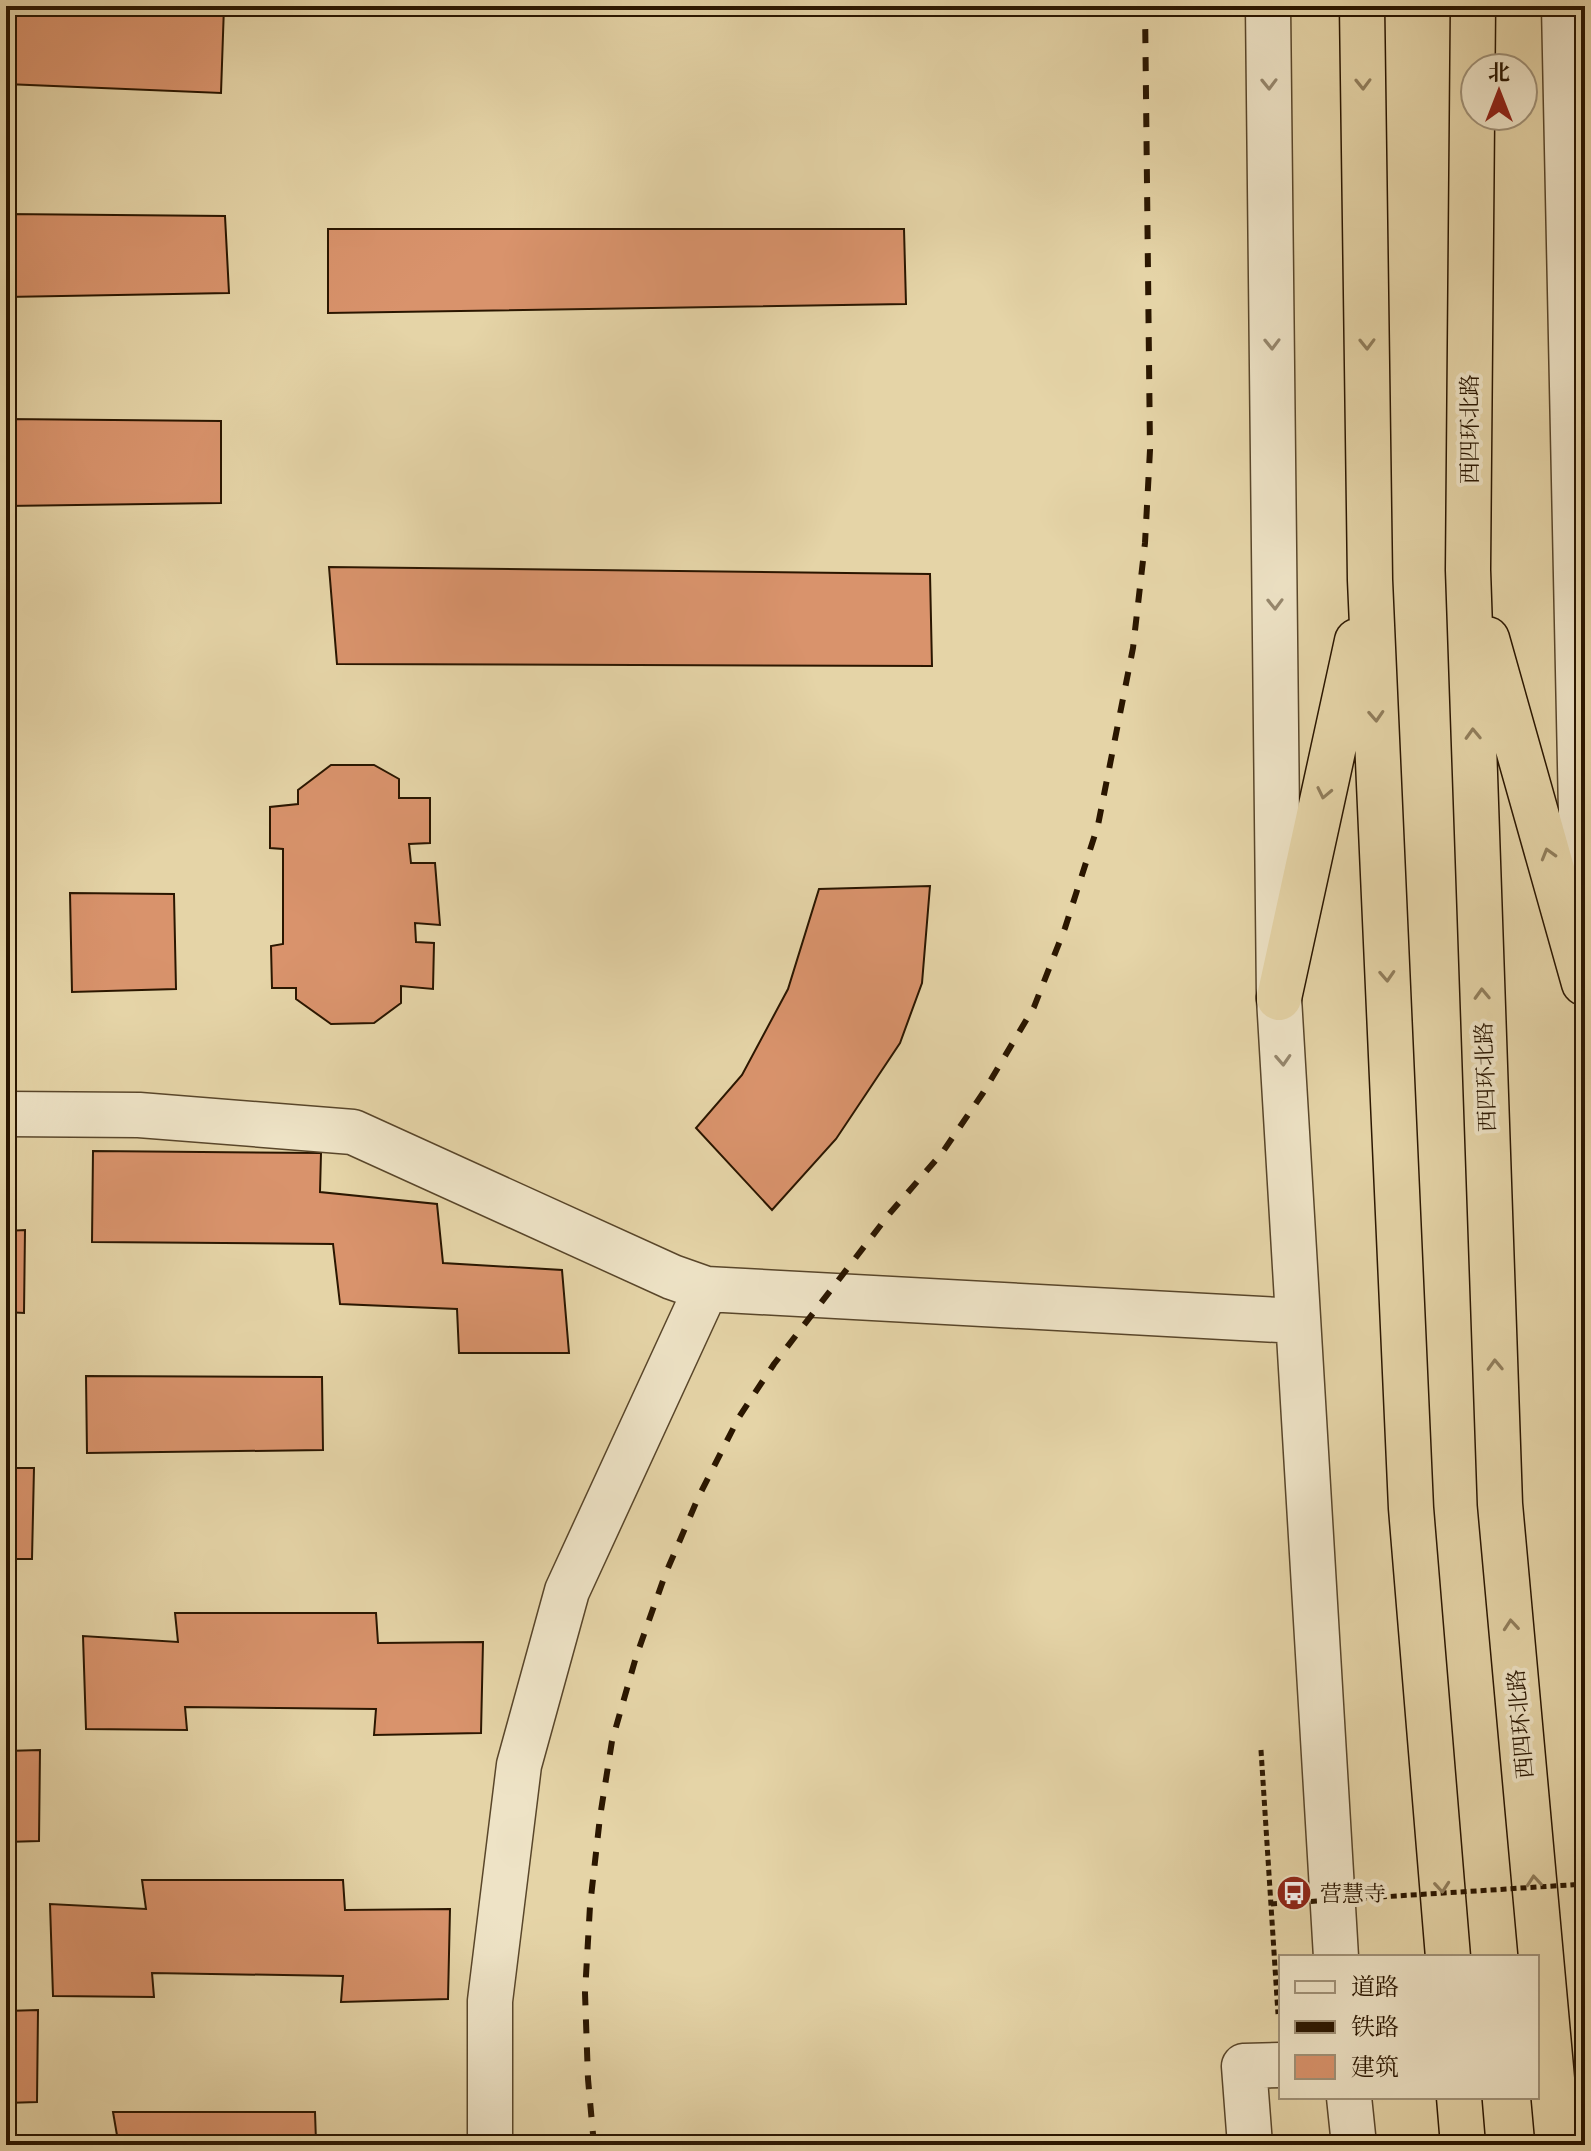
<svg xmlns="http://www.w3.org/2000/svg" width="1591" height="2151" font-family="'Old Standard TT','Noto Serif SC',serif">
	<style>
		.building { fill: #d9936c; stroke: #2a1600; stroke-width: 2 }
		.lines { fill: none; stroke-linecap: round; stroke-linejoin: round }
		.minor-casing { stroke: #59462a; stroke-width: 47 }
		.highway-casing { stroke: #2a1600; stroke-width: 47 }
		.path { stroke: #2a1600; stroke-width: 5; stroke-dasharray: 6 4; stroke-linecap: butt }
		.minor { stroke: #eee3c6; stroke-width: 44 }
		.highway { stroke: #e5d4a7; stroke-width: 44 }
		.rail { stroke: #2a1600; stroke-width: 6; stroke-dasharray: 14 14; stroke-linecap: butt }
		.path-bridge { stroke: #2a1600; stroke-width: 5; stroke-dasharray: 6 4; stroke-linecap: butt }
		.oneway { stroke: #96876d }
		.oneway2 { stroke: #917e5c }
		.labels { text-anchor: middle; stroke-width: 8; stroke-linejoin: round; paint-order: stroke }
		.street-label { font-size: 22px; fill: #2a1600; stroke: #eee3c6 }
		.poi-label { font-size: 22px; fill: #2a1600; stroke: #eee3c6; text-anchor: start }
	</style>
	<rect width="100%" height="100%" fill="#e5d4a7"/>
	<filter id="stains"><feTurbulence type="fractalNoise" baseFrequency=".0025" numOctaves="4"/><feColorMatrix values="0 0 0 0 .2 0 0 0 0 .09 0 0 0 0 .02 0 0 0 .5 -.17"/></filter>
	<radialGradient id="worn" r=".72"><stop offset=".6" stop-color="#630" stop-opacity="0"/><stop offset="1" stop-color="#630" stop-opacity=".3"/></radialGradient>
	<path class="building" d="M6 6H224L221 93 6 84Z
		M6 214 225 216 229 293 6 297Z
		M328 229H904L906 304 328 313Z
		M6 419 221 421V503L6 506Z
		M329 567 930 574 932 666 337 664Z
		M331 765H374L399 779V798H430V843L409 844 411 863H435L440 925 415 923 416 942 434 943 433 989 401 986V1003L374 1023 331 1024 296 999V988H272L271 946 283 944V849L270 848V807L298 804V790Z
		M930 886 922 983 900 1043 836 1139 772 1210 696 1128 742 1075 788 989 819 889Z
		M70 893 174 894 176 989 72 992Z
		M6 894H10L8 976H6Z
		M93 1151 321 1153 320 1192 437 1204 443 1263 562 1270 569 1353H459L457 1309 340 1304 333 1244 92 1242Z
		M25 1230 24 1313 6 1312V1231Z
		M86 1376 322 1377 323 1450 87 1453Z
		M6 1468H34L32 1559H6Z
		M175 1613H376L378 1643 483 1642 481 1733 374 1735 376 1709 185 1707 187 1730 86 1729 83 1636 178 1642Z
		M40 1750 39 1841 6 1842V1751Z
		M142 1880H343L345 1910 450 1909 448 1999 341 2002 343 1976 152 1973 154 1997 53 1996 50 1904 146 1909Z
		M38 2010 37 2102 6 2103V2011Z
		M113 2112H315L316 2142 421 2141V2145H23L22 2136 118 2141Z"/>
	<g class="lines">
		<defs>
			<path id="minor" d="M1268 6 1279 998 1336 1957
				M1564 6 1584 955
				M6 1114 139 1115 353 1132 672 1277 706 1289 1298 1321
				M1349 2097 1354 2145
				M490 2145V2001L519 1765 567 1591 706 1289
				M1250 2145 1244 2066 1281 2065"/>
			<path id="highway" d="M1362 6 1370 580 1411 1508 1448 1957
				M1473 6 1468 570 1500 1504 1558 2145
				M1487 639 1584 983
				M1279 998 1357 641
				M1459 2097 1463 2145"/>
		</defs>
		<use href="#minor" class="minor-casing"/>
		<use href="#highway" class="highway-casing"/>
		<path class="path" d="M1261 1750 1278 2014"/>
		<use href="#minor" class="minor"/>
		<use href="#highway" class="highway"/>
		<path class="rail" d="M594 2145 588 2079 585 1993 590 1906 600 1817 612 1741 636 1657 665 1575 698 1498 739 1417 774 1364 890 1213 942 1153 983 1093 1034 1007 1065 928 1098 825 1133 648 1145 543 1150 450 1145 6"/>
		<path class="path-bridge" d="M1271 1904 1585 1884"/>
	</g>
	<defs><path id="oneway-chevron" d="M-2-3.5L2.5 0L-2 3.5" fill="none" stroke-width="1.6" stroke-linecap="round" stroke-linejoin="round" transform="scale(2)"/></defs>
	<g class="oneway">
		<use href="#oneway-chevron" transform="translate(1269 84) rotate(89)"/>
		<use href="#oneway-chevron" transform="translate(1272 344) rotate(89)"/>
		<use href="#oneway-chevron" transform="translate(1275 604) rotate(89)"/>
		<use href="#oneway-chevron" transform="translate(1283 1060) rotate(87)"/>
	</g>
	<g class="oneway2">
		<use href="#oneway-chevron" transform="translate(1363 84) rotate(89)"/>
		<use href="#oneway-chevron" transform="translate(1367 344) rotate(89)"/>
		<use href="#oneway-chevron" transform="translate(1376 716) rotate(87)"/>
		<use href="#oneway-chevron" transform="translate(1473 734) rotate(-92)"/>
		<use href="#oneway-chevron" transform="translate(1324 793) rotate(102)"/>
		<use href="#oneway-chevron" transform="translate(1548 854) rotate(-106)"/>
		<use href="#oneway-chevron" transform="translate(1387 976) rotate(87)"/>
		<use href="#oneway-chevron" transform="translate(1482 994) rotate(-92)"/>
		<use href="#oneway-chevron" transform="translate(1495 1365) rotate(-92)"/>
		<use href="#oneway-chevron" transform="translate(1511 1625) rotate(-95)"/>
		<use href="#oneway-chevron" transform="translate(1534 1881) rotate(-95)"/>
		<use href="#oneway-chevron" transform="translate(1442 1887) rotate(85)"/>
	</g>
	<defs>
		<symbol id="bus-disc" viewBox="-11 -11 22 22"><circle r="9.5" fill="#8f2418" stroke="#eee3c6"/><path d="M-5-6H5V4H4V6H2V4H-2V6H-4V4H-5ZM-3.5-4V0h7V-4ZM-3.5 1.2v1.5H-2V1.2ZM2 1.2v1.5H3.5V1.2Z" fill="#fff"/></symbol>
	</defs>
	<g fill-rule="evenodd">
		<use href="#bus-disc" x="1274" y="1873" width="40" height="40"/>
	</g>
	<g class="labels">
		<g class="street-label">
			<text transform="translate(1469 429) rotate(-90)" y="8">西四环北路</text>
			<text transform="translate(1485 1077) rotate(-92)" y="8">西四环北路</text>
			<text transform="translate(1520 1724) rotate(-95)" y="8">西四环北路</text>
		</g>
		<g class="poi-label">
			<text x="1320" y="1901">营慧寺</text>
		</g>
	</g>
	<rect width="1591" height="2151" fill="none" stroke="#e5d4a7" stroke-width="32"/>
	<rect x="8" y="8" width="1575" height="2135" fill="none" stroke="#2a1600" stroke-width="4"/>
	<rect x="16" y="16" width="1559" height="2119" fill="none" stroke="#2a1600" stroke-width="2"/>
	<rect x="1279" y="1955" width="260" height="144" fill="#eee3c6" stroke="#a09177" stroke-width="2"/>
	<rect x="1295" y="1981" width="40" height="12" fill="#eee3c6" stroke="#a09177" stroke-width="2"/>
	<text x="1351" y="1995" font-size="24" fill="#2a1600">道路</text>
	<rect x="1295" y="2021" width="40" height="12" fill="#2a1600" stroke="#a09177" stroke-width="2"/>
	<text x="1351" y="2035" font-size="24" fill="#2a1600">铁路</text>
	<rect x="1295" y="2055" width="40" height="24" fill="#d9936c" stroke="#a09177" stroke-width="2"/>
	<text x="1351" y="2075" font-size="24" fill="#2a1600">建筑</text>
	<g transform="translate(1499 92)"><circle r="38" fill="#eee3c6" stroke="#a09177" stroke-width="2"/>
	<path d="M0-6L14 30L0 20L-14 30Z" fill="#8f2418"/>
	<text y="-12" font-size="22" font-weight="bold" text-anchor="middle" fill="#2a1600">北</text>
	</g>
	<rect width="100%" height="100%" filter="url(#stains)"/>
	<rect width="100%" height="100%" fill="url(#worn)"/>
</svg>
